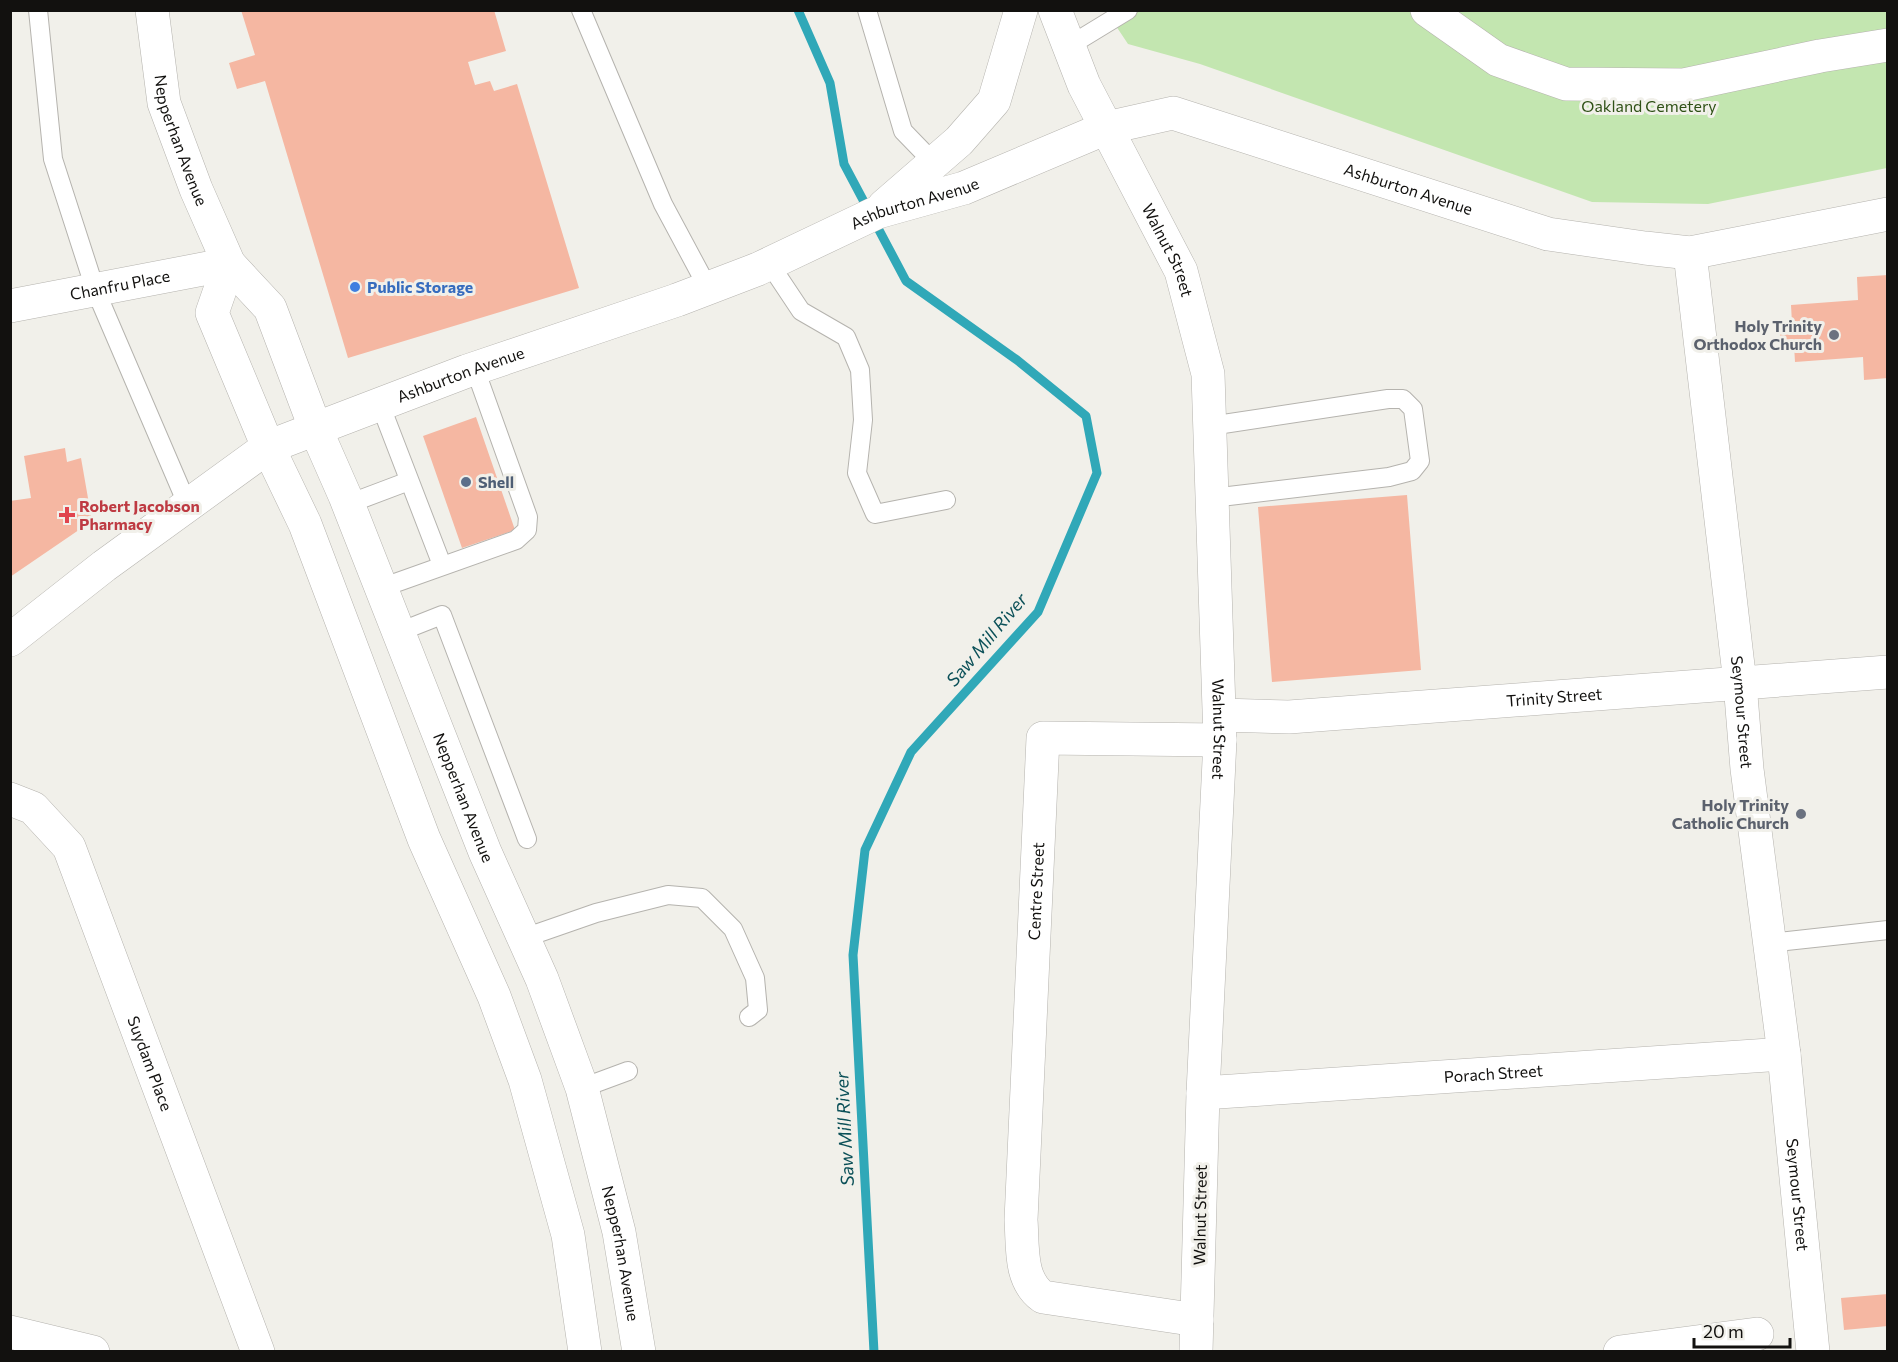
<svg xmlns="http://www.w3.org/2000/svg" width="1898" height="1362" font-family="Commissioner,sans-serif">
	<style>
		.green { fill: #c3e6b0 }
		.lines { fill: none; stroke-linecap: round; stroke-linejoin: round }
		.stream { stroke: #30a8b8; stroke-width: 9 }
		.building { fill: #f5b7a2 }
		.lane-casing { stroke: #b5b3ae; stroke-width: 20 }
		.street-casing { stroke: #b5b3ae; stroke-width: 34 }
		.secondary-casing { stroke: #b5b3ae; stroke-width: 34 }
		.lane { stroke: #fff; stroke-width: 18 }
		.street { stroke: #fff; stroke-width: 33 }
		.secondary { stroke: #fff; stroke-width: 33 }
		.shop-dot { fill: #3f7fe0; stroke: #f1f0ea; stroke-width: 2 }
		.worship-dot { fill: #6b7280; stroke: #f1f0ea; stroke-width: 2 }
		.service-dot { fill: #5c6f8a; stroke: #f1f0ea; stroke-width: 2 }
		.health-dot { fill: #e0444e; stroke: #f1f0ea; stroke-width: 2 }
		.labels { text-anchor: middle; stroke-width: 6; stroke-linejoin: round; paint-order: stroke }
		.park-label { font-size: 16px; fill: #2e5015; stroke: #f1f0ea }
		.street-label { font-size: 16px; fill: #12110f; stroke: #f1f0ea }
		.shop-label { font-size: 16px; font-weight: bold; fill: #366cbe; stroke: #f1f0ea; text-anchor: start }
		.worship-label { font-size: 16px; font-weight: bold; fill: #5b616d; stroke: #f1f0ea; text-anchor: end }
		.service-label { font-size: 16px; font-weight: bold; fill: #4e5e75; stroke: #f1f0ea; text-anchor: start }
		.health-label { font-size: 16px; font-weight: bold; fill: #be3a42; stroke: #f1f0ea; text-anchor: start }
		.water-label { font-size: 18px; font-style: italic; fill: #0b5058; stroke: #f1f0ea }
	</style>
	<rect width="100%" height="100%" fill="#f1f0ea"/>
	<path class="green" d="M1106 11H1887V168L1708 204 1592 202 1200 64 1128 44Z"/>
	<g class="lines">
		<path class="stream" d="M798 10 830 83 844 164 906 281 1017 360 1086 416 1097 473 1038 612 911 752 865 850 853 955 874 1352"/>
	</g>
	<path class="building" d="M241 10H494L506 51 468 62 475 85 490 81 494 91 517 84 579 288 348 358 265 81 237 89 229 63 255 55Z
		M1888 275V378L1864 380 1863 357 1795 362 1794 345 1781 347 1779 325 1792 323 1791 305 1858 300 1857 277Z
		M476 417 515 530 462 548 423 436Z
		M65 448 67 462 81 458 92 521 10 577V501L31 498 24 456Z
		M1407 495 1421 670 1272 682 1258 507Z
		M1888 1294V1326L1844 1330 1841 1298Z"/>
	<g class="lines">
		<defs>
			<path id="lane" d="M38 10 53 159 95 289 188 506
				M581 10 663 204 708 288
				M867 10 903 131 934 163
				M1069 46 1128 10
				M769 263 801 311 846 337 860 370 863 420 857 473 875 514 946 500
				M380 404 442 565
				M1210 426 1388 399H1403L1413 409 1420 461 1412 471 1389 477 1212 498
				M348 504 409 481
				M381 588 516 540 527 530 528 517 475 369
				M399 632 442 615 527 839
				M524 938 596 913 668 895 702 898 733 929 755 978 758 1010 749 1017
				M1769 943 1888 930
				M582 1088 628 1071"/>
			<g id="street">
				<path d="M1427 10 1498 60 1566 84 1684 85 1820 56 1888 45"/>
				<path id="s1" d="M1690 253 1740 683 1747 769 1784 1054 1813 1352"/>
				<path id="s2" d="M10 306 229 264"/>
				<path id="s3" d="M1221 715 1289 717 1888 672"/>
				<path id="s4" d="M10 799 33 808 69 847 258 1352"/>
				<path id="s5" d="M1203 1093 1784 1054"/>
				<path id="s6" d="M1197 1320 1043 1297C1019 1280 1023 1247 1021 1220L1043 738 1220 740"/>
				<path d="M10 1332 93 1352"/>
				<path d="M1620 1352 1757 1334"/>
			</g>
			<g id="secondary">
				<path id="s7" d="M152 10 164 103 196 189 229 264 270 308 316 430 345 496 485 852 542 979 582 1088 619 1232 639 1352"/>
				<path id="s8" d="M1055 10 1084 85 1181 271 1208 374 1220 740 1203 1093 1196 1352"/>
				<path d="M884 206 959 141 994 101 1021 10"/>
				<path d="M229 264 212 313 268 447 305 524 424 839 494 996 525 1080 568 1235 585 1352"/>
				<path id="s9" d="M10 640 104 566 268 447 467 371 677 300 758 269 878 212 964 188 1106 128 1173 113 1548 234 1645 248 1690 253 1888 214"/>
			</g>
		</defs>
		<use href="#lane" class="lane-casing"/>
		<use href="#street" class="street-casing"/>
		<use href="#secondary" class="secondary-casing"/>
		<use href="#lane" class="lane"/>
		<use href="#street" class="street"/>
		<use href="#secondary" class="secondary"/>
	</g>
	<circle class="shop-dot" cx="355" cy="287" r="6"/>
	<g class="worship-dot">
		<circle cx="1834" cy="335" r="6"/>
		<circle cx="1801" cy="814" r="6"/>
	</g>
	<circle class="service-dot" cx="466" cy="482" r="6"/>
	<path class="health-dot" d="M64 506h6v6h6v6h-6v6h-6v-6h-6v-6h6z"/>
	<g class="labels">
		<g class="park-label">
			<text x="1649" y="112">Oakland Cemetery</text>
		</g>
		<g class="street-label">
			<text dy="6" stroke="none"><textPath href="#s7" startOffset="134">Nepperhan Avenue</textPath></text>
			<text dy="6" stroke="none"><textPath href="#s9" startOffset="1536">Ashburton Avenue</textPath></text>
			<text dy="6" stroke="none"><textPath href="#s9" startOffset="1014">Ashburton Avenue</textPath></text>
			<text dy="6" stroke="none"><textPath href="#s8" startOffset="266">Walnut Street</textPath></text>
			<text dy="6" stroke="none"><textPath href="#s2" startOffset="112">Chanfru Place</textPath></text>
			<text dy="6" stroke="none"><textPath href="#s9" startOffset="528">Ashburton Avenue</textPath></text>
			<text dy="6" stroke="none"><textPath href="#s3" startOffset="334">Trinity Street</textPath></text>
			<text dy="6" stroke="none"><textPath href="#s1" startOffset="462">Seymour Street</textPath></text>
			<text dy="6" stroke="none"><textPath href="#s8" startOffset="752">Walnut Street</textPath></text>
			<text dy="6" stroke="none"><textPath href="#s7" startOffset="854">Nepperhan Avenue</textPath></text>
			<text dy="6" stroke="none"><textPath href="#s6" startOffset="568">Centre Street</textPath></text>
			<text dy="6" stroke="none"><textPath href="#s4" startOffset="309">Suydam Place</textPath></text>
			<text dy="6" stroke="none"><textPath href="#s5" startOffset="291">Porach Street</textPath></text>
			<text dy="6" stroke="none"><textPath href="#s1" startOffset="948">Seymour Street</textPath></text>
			<text transform="translate(1200 1215) rotate(-89)" y="6">Walnut Street</text>
			<text dy="6" stroke="none"><textPath href="#s7" startOffset="1338">Nepperhan Avenue</textPath></text>
		</g>
		<g class="shop-label">
			<text x="367" y="293">Public Storage</text>
		</g>
		<g class="worship-label">
			<text x="1822" y="332">Holy Trinity<tspan x="1822" dy="18">Orthodox Church</tspan></text>
			<text x="1789" y="811">Holy Trinity<tspan x="1789" dy="18">Catholic Church</tspan></text>
		</g>
		<g class="service-label">
			<text x="478" y="488">Shell</text>
		</g>
		<g class="health-label">
			<text x="79" y="512">Robert Jacobson<tspan x="79" dy="18">Pharmacy</tspan></text>
		</g>
		<g class="water-label">
			<text transform="translate(987 640) rotate(-50)" y="6">Saw Mill River</text>
			<text transform="translate(845 1129) rotate(-93)" y="6">Saw Mill River</text>
		</g>
	</g>
	<rect width="1898" height="1362" fill="none" stroke="#12110f" stroke-width="24"/>
	<path d="M1694 1338v9h96v-9" fill="none" stroke="#12110f" stroke-width="3"/>
	<text x="1703" y="1338" font-size="18" fill="#12110f" stroke="#f1f0ea" stroke-width="4.5" paint-order="stroke">20 m</text>
</svg>
